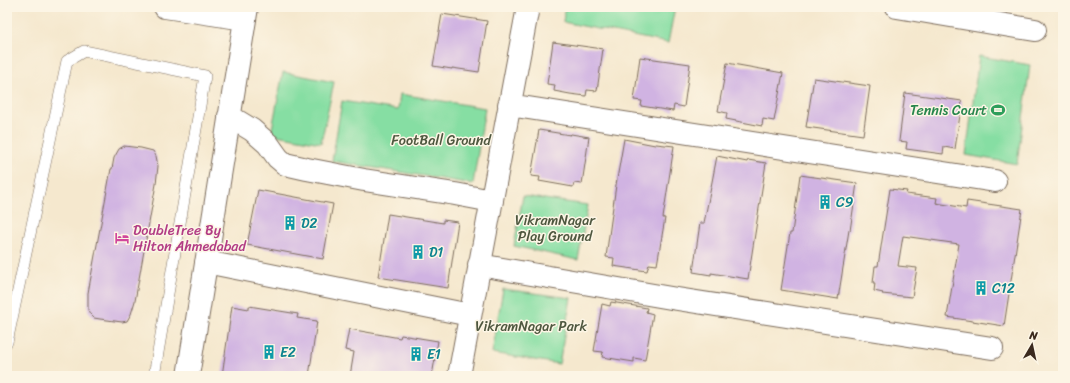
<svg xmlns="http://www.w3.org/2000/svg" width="1070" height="383" font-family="Sriracha,sans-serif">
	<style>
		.green { fill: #86dea3; stroke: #608460 }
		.building { fill: #d0b3e2 }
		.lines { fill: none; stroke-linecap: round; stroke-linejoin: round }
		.lane-casing { stroke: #7c6c5c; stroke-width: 12 }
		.street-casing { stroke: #7c6c5c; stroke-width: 24 }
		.lane { stroke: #fff; stroke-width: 11 }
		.street { stroke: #fff; stroke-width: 22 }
		.labels { text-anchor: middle; stroke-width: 3; stroke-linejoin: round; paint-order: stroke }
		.leisure-label { font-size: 14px; fill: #27864d; stroke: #fcf5e5; text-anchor: end }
		.park-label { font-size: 14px; fill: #4e573f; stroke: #fcf5e5 }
		.culture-label { font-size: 14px; fill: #0d838f; stroke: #fcf5e5; text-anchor: start }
		.hotel-label { font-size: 14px; fill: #b23c85; stroke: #fcf5e5; text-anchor: start }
	</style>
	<rect width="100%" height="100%" fill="#fcf5e5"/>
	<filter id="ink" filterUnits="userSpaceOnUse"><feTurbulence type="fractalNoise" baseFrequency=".025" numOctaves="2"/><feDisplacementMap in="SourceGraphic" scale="8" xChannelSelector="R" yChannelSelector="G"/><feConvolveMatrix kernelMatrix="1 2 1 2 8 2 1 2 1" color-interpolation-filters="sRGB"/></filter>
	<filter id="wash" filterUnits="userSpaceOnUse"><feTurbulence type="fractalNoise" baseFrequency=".012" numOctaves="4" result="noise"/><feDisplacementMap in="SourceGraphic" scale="16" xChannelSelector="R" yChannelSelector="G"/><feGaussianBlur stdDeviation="0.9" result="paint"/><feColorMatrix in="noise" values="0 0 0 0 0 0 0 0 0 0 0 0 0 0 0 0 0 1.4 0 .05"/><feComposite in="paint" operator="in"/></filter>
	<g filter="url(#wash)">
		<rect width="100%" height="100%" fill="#f5e8ce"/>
		<path class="green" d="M565 7H675L668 43 563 22Z
			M979 56 1030 65 1017 164 966 155Z
			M283 72 334 82 321 143 271 134Z
			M400 94 485 108 473 184 332 161 342 101 398 110Z
			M523 196 588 205 578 260 514 246Z
			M503 289 571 298 559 364 492 353Z"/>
		<g id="blocks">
			<path class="building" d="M442 14 487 21 479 72 452 68V69L433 66Z
				M553 42 603 49 597 91 587 90 586 96 570 94 554 91 555 85 547 84Z
				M640 57 690 64 684 107 674 105 673 111 641 106 642 101 634 100Z
				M727 63 783 73 774 121 763 119 762 126 726 119 727 113 718 111Z
				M814 78 870 86 863 135 806 127Z
				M905 93 962 101 955 149 944 147 943 154 906 149 907 142 899 141Z
				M539 130 570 135 571 134 589 137 582 184 574 183 573 187 539 181 540 177 531 176Z
				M624 139 655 145 656 144 674 146 663 218H665L657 265 649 264 647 271 613 266 614 258 606 257 616 185Z
				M124 146 141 148 153 151 156 156 158 166 156 184 135 301 131 314 127 321 122 322 100 319 94 318 90 314 88 310V293L111 169H112L114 158 119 149Z
				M717 156 747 162 748 160 766 163 748 279 711 273V275L693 272 700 223H704Z
				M800 175 857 183 850 231 849 230 838 299 781 290 790 233H792Z
				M890 189 907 191 906 194 937 198 936 203 966 208 967 201 1022 209 1004 326 947 317 959 244 903 236 898 266 917 268 912 297 882 294 883 293 874 291 875 283H873L875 266H878Z
				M258 190 333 204 323 259 247 245Z
				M388 214 443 223V220L458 222 448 288 378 277Z
				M611 302 647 308 646 312 653 314 645 360 634 358V362L602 357 603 352 594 351 602 304 610 306Z
				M232 306 249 309V306L298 314 297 318 317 321 309 376H222Z
				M349 329 400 338 401 335 438 341 432 376H350L354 352 345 350Z"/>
		</g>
	</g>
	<g filter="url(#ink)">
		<use href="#blocks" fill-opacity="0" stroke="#7c6c5c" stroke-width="1"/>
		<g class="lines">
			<defs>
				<path id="lane" d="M7 342 67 61 84 51 205 76 154 376"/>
				<path id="street" d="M165 7 245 19
					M897 7 1035 30
					M509 105 995 181
					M229 116 252 130 268 144 278 158 285 164 307 169 364 180 455 194 492 201
					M206 262 470 315
					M479 265 671 298 992 348
					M188 376 247 7
					M459 376 528 7"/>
			</defs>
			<use href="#lane" class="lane-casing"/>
			<use href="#street" class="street-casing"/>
			<use href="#lane" class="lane"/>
			<use href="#street" class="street"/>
		</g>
	</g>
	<defs>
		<symbol id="stadium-bare" viewBox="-9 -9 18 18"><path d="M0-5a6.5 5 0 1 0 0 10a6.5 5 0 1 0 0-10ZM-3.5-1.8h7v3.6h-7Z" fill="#2e9e5b" stroke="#fcf5e5" stroke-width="2.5" paint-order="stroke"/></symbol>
		<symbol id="building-bare" viewBox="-9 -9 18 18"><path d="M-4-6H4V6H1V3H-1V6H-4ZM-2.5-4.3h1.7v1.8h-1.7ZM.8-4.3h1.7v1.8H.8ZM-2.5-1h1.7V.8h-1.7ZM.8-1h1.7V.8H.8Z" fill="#0f9aa8" stroke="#fcf5e5" stroke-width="2.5" paint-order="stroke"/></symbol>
		<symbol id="hotel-bare" viewBox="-9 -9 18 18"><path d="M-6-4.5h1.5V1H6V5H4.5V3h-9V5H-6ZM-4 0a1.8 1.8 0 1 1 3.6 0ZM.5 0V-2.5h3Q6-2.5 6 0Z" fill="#d1479c" stroke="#fcf5e5" stroke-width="2.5" paint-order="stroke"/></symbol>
	</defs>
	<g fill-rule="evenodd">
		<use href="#stadium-bare" x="988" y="100" width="20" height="20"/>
		<use href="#building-bare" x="815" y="192" width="20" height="20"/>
		<use href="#building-bare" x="280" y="213" width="20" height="20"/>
		<use href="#hotel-bare" x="112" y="228" width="20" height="20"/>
		<use href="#building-bare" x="408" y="242" width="20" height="20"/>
		<use href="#building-bare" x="971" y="278" width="20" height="20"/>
		<use href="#building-bare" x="259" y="342" width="20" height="20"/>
		<use href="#building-bare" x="406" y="344" width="20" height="20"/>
	</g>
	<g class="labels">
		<g class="leisure-label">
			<text x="987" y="115">Tennis Court</text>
		</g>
		<g class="park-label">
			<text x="441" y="145">FootBall Ground</text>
			<text x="555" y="225">VikramNagar<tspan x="555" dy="16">Play Ground</tspan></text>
			<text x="531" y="331">VikramNagar Park</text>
		</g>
		<g class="culture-label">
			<text x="836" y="207">C9</text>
			<text x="301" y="228">D2</text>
			<text x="429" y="257">D1</text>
			<text x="992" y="293">C12</text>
			<text x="280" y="357">E2</text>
			<text x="427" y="359">E1</text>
		</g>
		<g class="hotel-label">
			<text x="133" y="235">DoubleTree By<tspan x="133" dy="16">Hilton Ahmedabad</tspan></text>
		</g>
	</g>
	<rect width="1070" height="383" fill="none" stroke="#fcf5e5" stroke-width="24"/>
	<g transform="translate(1032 345) rotate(9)" stroke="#fcf5e5" stroke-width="3" paint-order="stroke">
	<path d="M0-3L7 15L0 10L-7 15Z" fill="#3b2a1e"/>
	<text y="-6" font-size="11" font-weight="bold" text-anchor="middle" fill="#3b2a1e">N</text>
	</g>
</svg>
